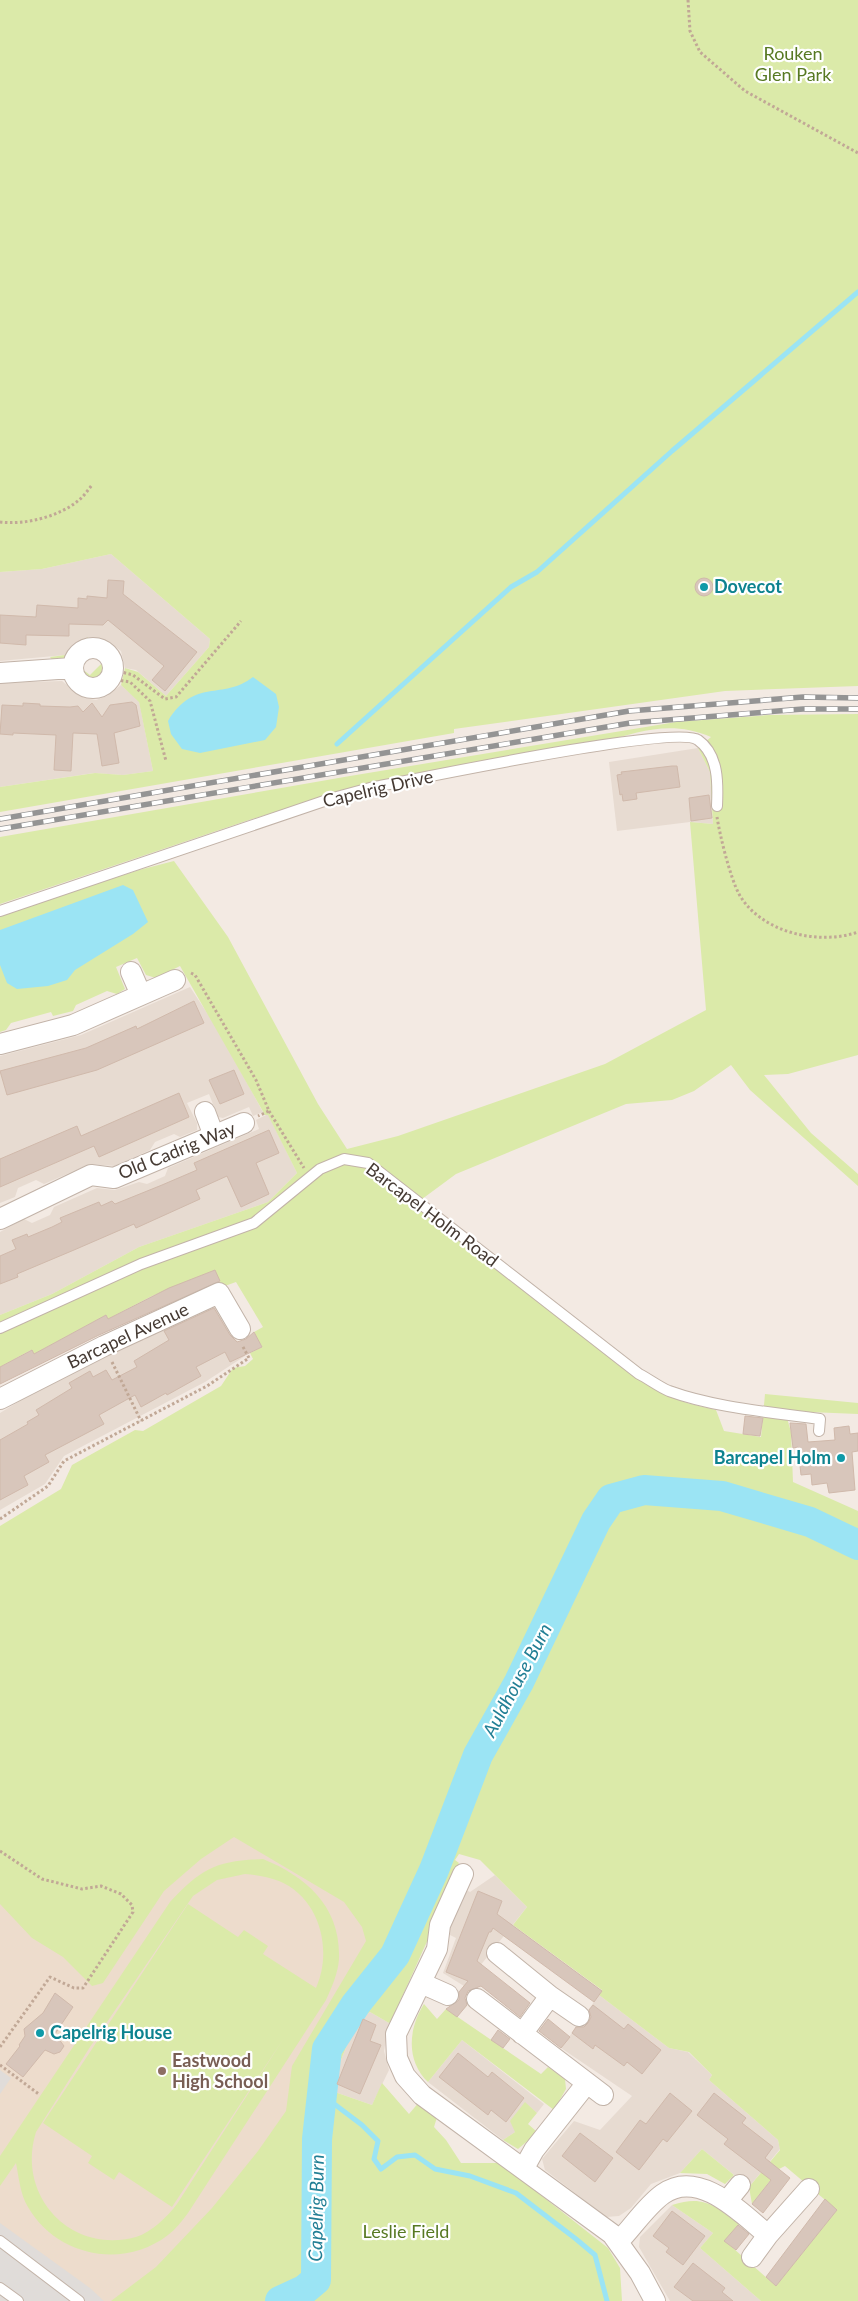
<svg xmlns="http://www.w3.org/2000/svg" width="858" height="2301" font-family="Lato,sans-serif">
	<style>
		.residential { fill: #e7dbd1 }
		.education { fill: #eddccc }
		.green { fill: #dbeaa9; fill-rule: evenodd }
		.parking { fill: #e0dcd9 }
		.water { fill: #9be4f4 }
		.lines { fill: none; stroke-linecap: round; stroke-linejoin: round }
		.stream { stroke: #9be4f4; stroke-width: 5 }
		.river { stroke: #9be4f4; stroke-width: 30 }
		.building { fill: #d8c6bb; stroke: #d0b9ab }
		.lane-casing { stroke: #c2b3a8; stroke-width: 12 }
		.street-casing { stroke: #c2b3a8; stroke-width: 22 }
		.path { stroke: #c1a896; stroke-width: 3; stroke-dasharray: 2.5 2.5; stroke-linecap: butt }
		.lane { stroke: #fff; stroke-width: 10 }
		.street { stroke: #fff; stroke-width: 20 }
		.rail-casing { stroke: #949494; stroke-width: 5.5 }
		.rail { stroke: #fff; stroke-width: 4; stroke-dasharray: 11; stroke-linecap: butt }
		.culture-dot { fill: #0f9aa8; stroke: #fff; stroke-width: 2 }
		.education-dot { fill: #8d6e63; stroke: #fff; stroke-width: 2 }
		.labels { text-anchor: middle; stroke-width: 4.5; stroke-linejoin: round; paint-order: stroke }
		.park-label { font-size: 18px; fill: #577923; stroke: #fff }
		.culture-label { font-size: 18px; font-weight: bold; fill: #0d838f; stroke: #fff; text-anchor: start }
		.street-label { font-size: 18px; fill: #453a33; stroke: #fff }
		.education-label { font-size: 18px; font-weight: bold; fill: #785e54; stroke: #fff; text-anchor: start }
		.water-label { font-size: 19px; font-style: italic; fill: #227f95; stroke: #fff }
	</style>
	<rect width="100%" height="100%" fill="#f3eae3"/>
	<path class="residential" d="M111 554 210 639 209 647 166 696 136 670 125 668 121 651 104 639 88 637 65 655 0 661V572L42 569Z
		M62 681 84 698 96 700 107 696 121 685 139 701 153 771 123 775 94 773 0 787V683Z
		M698 748 710 772 713 824 690 822 617 831 609 762Z
		M190 987 215 1025 263 1112 253 1116 249 1107 223 1118 218 1117 209 1094 187 1103 197 1123V1130L180 1137 174 1134 155 1142 150 1150 115 1166 90 1164 44 1184 36 1180 18 1188 15 1197 0 1203V1056L81 1035Z
		M268 1114 297 1173 268 1202 139 1247 52 1294 0 1315V1232L24 1219 32 1223 50 1215 54 1207 97 1188 115 1190 139 1182 147 1184 165 1176 168 1168 259 1129 256 1120Z
		M217 1302 245 1356 205 1382 64 1456 45 1484 0 1510V1413L41 1388Z
		M495 1875 527 1907 464 1986 443 1973 456 1938 444 1932 462 1888 470 1892Z
		M599 1995 669 2048 688 2052 712 2075 709 2080 778 2140 780 2149 749 2187 702 2149 680 2173 651 2184 631 2208 619 2216 606 2217 545 2170 542 2159 574 2121 600 2130 632 2096 561 2048Z
		M370 2012 389 2023 384 2051 389 2070 372 2105 329 2090 357 2020Z
		M462 2040 544 2104 537 2113 525 2103 515 2132 503 2140 428 2082Z
		M672 2205 713 2233 700 2248 761 2301H670L639 2247 640 2237Z"/>
	<path class="education" d="M221 1804 402 1897 327 2049 264 2301H0V1811Z"/>
	<path class="green" d="M0 0H858V686L725 691 454 729V733L0 812V787L95 773 123 775 153 771 139 702 121 685 125 668 138 672 166 696 209 647 210 639 111 554 42 569 0 572Z
		M88 637V642C74 647 70 658 54 662L50 657 65 655Z
		M95 653 105 657 109 667 102 681C94 684 88 681 81 677L79 670 82 669 90 675 102 663 94 655Z
		M858 714V1055L788 1074 764 1075 811 1133 858 1174V1186L750 1090 731 1065 694 1091 672 1100 626 1104 456 1174 414 1205 516 1280 624 1369 653 1388 687 1403 716 1410 724 1431 761 1437 765 1394 858 1403V1414L785 1411 791 1432 793 1482 858 1511V2301H761L700 2248 713 2233 672 2205C704 2195 713 2205 739 2224L725 2241 776 2286 837 2210 785 2166 779 2169 752 2204 749 2187 780 2150 778 2140 709 2080 712 2075 689 2052 669 2048 599 1995 602 1990 513 1925 527 1907 480 1860 459 1854 455 1860 459 1863 451 1876 452 1886 398 2006 394 2022 389 2023 370 2012 357 2020 329 2090 372 2105 382 2083 409 2114 420 2101 438 2114 434 2127 446 2140 461 2163H500L608 2248 620 2268 622 2301H111L156 2267 212 2208 258 2151 286 2111 292 2066 366 1941 362 1927 344 1902 234 1837 201 1859 164 1891 103 1983 92 1986 63 1957 32 1938 0 1904V1526L61 1489 72 1465 135 1430 143 1431 221 1386 233 1368 245 1366 253 1359 250 1353 262 1347 254 1332 263 1327 236 1282 222 1287 215 1270 152 1296 108 1319 106 1315 34 1354 31 1350 0 1367V1315L52 1294 139 1247 268 1202 297 1173 268 1115H265L180 966 156 978 146 975 137 958 116 967 125 989 117 994 107 991 76 1005 73 1011 53 1016 51 1012 11 1023 6 1030 0 1032V915L139 870 174 861 228 937 318 1104 347 1149 398 1136 605 1064 706 1010 690 822 713 824 710 772 698 748 711 737C671 720 642 731 602 742L363 785 249 820 0 904V837L350 776 676 722 769 715Z
		M263 1859C307 1877 341 1907 339 1959 338 1973 332 1987 326 2000L188 2213C182 2221 176 2229 168 2235 123 2270 56 2256 28 2207 20 2194 19 2178 16 2163L0 2186V2156L170 1902C202 1868 216 1861 263 1859ZM245 1874C257 1875 268 1877 279 1881 320 1898 333 1950 316 1988L263 1954 268 1946 244 1930 238 1937 188 1904 43 2123 92 2156 88 2163 114 2180 119 2172 172 2207 284 2038 177 2204C167 2217 152 2232 136 2237 70 2255 16 2195 36 2132L90 2047 193 1896 217 1880Z
		M424 2004 437 2019 446 2009 541 2074 548 2067 565 2079 566 2089 554 2110 462 2040 428 2082C406 2061 408 2029 424 2004Z
		M525 2102 537 2113 528 2124 536 2131 531 2138 518 2149 503 2140 515 2132 510 2121Z
		M702 2149 734 2175 725 2184 707 2174 680 2173Z"/>
	<path class="parking" d="M0 2070 11 2078 0 2094Z
		M0 2223 90 2288 104 2301H0Z"/>
	<path class="water" d="M253 677 276 694 279 707 276 727 265 740 200 753 182 749 171 734 168 721C195 677 222 701 253 677Z
		M123 885 133 890 148 922 133 934 75 970 67 980 48 986 17 989 7 983 0 965V930Z"/>
	<g class="lines">
		<path class="stream" d="M337 744 511 587 537 572 672 451 858 292
			M321 2094 362 2125 378 2141 374 2159 381 2169 397 2157 415 2155 435 2169 470 2176 516 2193 576 2239 595 2255 607 2301"/>
		<path class="river" d="M280 2301 304 2290 316 2280 317 2139 327 2049 356 2004 395 1955 434 1870 478 1755 519 1682 596 1521 611 1499 644 1490 722 1496 810 1522 858 1545"/>
	</g>
	<path class="building" d="M695 587a9 9 0 1 1 18 0a9 9 0 1 1-18 0Z
		M108 580 124 581 123 594 197 652 165 691 152 680 164 666 108 620 103 625 69 624V636L26 635V645L0 643V615L36 617 37 605 78 608V598L87 599V596L107 598Z
		M132 702 136 705 140 726 114 733 119 763 102 766 97 734 73 733 71 771 54 770 56 735 13 733V735L0 734 2 705 23 706V703L40 704V706L70 707 78 706 83 712 92 703 102 717 110 705Z
		M672 766H677L680 787 636 793 637 799 623 801 622 794 620 795 617 775 622 774 621 772Z
		M709 795 712 818 691 821 689 798Z
		M194 1001 204 1023 97 1070 7 1095 0 1071 86 1048 136 1026 137 1029Z
		M234 1070 244 1094 220 1104 209 1080Z
		M179 1093 189 1117 99 1157 94 1146 0 1187V1159L77 1126 81 1136Z
		M269 1130 279 1153 256 1163 269 1194 241 1207 227 1176 196 1190 200 1199 136 1228 134 1224 74 1250 17 1274 18 1277 0 1284V1256L16 1249 12 1240 27 1234 28 1237 52 1227 62 1222 60 1218 99 1202 101 1206 112 1201 115 1204 162 1185 197 1170 194 1163Z
		M215 1270 220 1281 99 1335 0 1384V1367L32 1350 34 1354 106 1315 108 1319 169 1288Z
		M214 1308 230 1335 237 1342 246 1339 254 1332 262 1347 230 1362 225 1352 196 1367 201 1376 167 1395 166 1393 141 1407 135 1395 99 1415 104 1424 45 1455 49 1462 24 1476 28 1485 0 1500V1440L28 1424 27 1422 39 1415 36 1410 72 1388 69 1383 90 1371 93 1377 106 1370 112 1380 137 1367 134 1361 169 1340 164 1331Z
		M745 1416 763 1418 760 1436 743 1434Z
		M790 1423 806 1424 808 1442 835 1440 834 1428 849 1426 850 1434 858 1433V1451L852 1452 855 1490 829 1493 827 1483 812 1485 811 1474 801 1475 798 1447 793 1448Z
		M478 1891 502 1901 497 1914 602 1991 594 2002 493 1928 491 1932H489L477 1961 530 2003 520 2017 481 1986 468 1991 465 1998 467 2005 457 2017 446 2009 459 2000V1992L468 1981 446 1972Z
		M55 1993 73 2007 55 2034 64 2046 60 2052 54 2054 45 2050 23 2077 6 2064 20 2046 19 2045 25 2036 24 2029 43 2013Z
		M593 2005 624 2029 628 2024 661 2050 642 2074 627 2062 624 2066 595 2045 593 2049 572 2033 576 2027H584L588 2023 591 2017 589 2010Z
		M363 2019 376 2025 370 2041 381 2045 360 2094 337 2084Z
		M548 2019 570 2037 561 2048 539 2031Z
		M498 2030 510 2039 503 2048 491 2040Z
		M458 2053 488 2077 492 2072 524 2098 506 2122 491 2110 488 2115 439 2077Z
		M670 2093 692 2111 667 2142 663 2139 639 2170 616 2152 640 2120 646 2124Z
		M714 2093 746 2118 742 2123 773 2147 765 2158 790 2178 763 2213 752 2204 771 2180 724 2144 728 2139 697 2115Z
		M580 2133 613 2158 595 2182 562 2156Z
		M825 2199 837 2210 776 2286 766 2277Z
		M672 2211 705 2236 683 2265 666 2252 669 2248 653 2236Z
		M738 2225 749 2234 736 2250 724 2241Z
		M693 2263 725 2288 722 2292 733 2301H693L674 2287Z"/>
	<g class="lines">
		<defs>
			<path id="lane" d="M0 911 333 798 370 788C412 780 677 724 698 740 719 755 718 784 717 806
				M0 1328 141 1264 254 1223 320 1169 344 1159 368 1163 639 1374C649 1379 659 1387 669 1391 716 1408 770 1412 820 1419L819 1431
				M0 2241 79 2301
				M0 2288 18 2301"/>
			<path id="street" d="M73 668a20 20 0 1 1 40 0a20 20 0 1 1-40 0Z
				M0 673 72 668
				M131 972 141 995
				M0 1044 73 1025 175 980
				M205 1112 214 1136
				M0 1219 91 1175 114 1178 244 1123
				M0 1399 104 1346 219 1293 240 1329
				M463 1874 440 1925 437 1949 396 2034 397 2058 405 2076 422 2095 612 2234 640 2273 655 2301
				M497 1953 550 1996 579 2016
				M421 1983 448 1995
				M477 1999 603 2095
				M522 2034 550 1996
				M524 2168 534 2150 587 2083
				M727 2201 740 2185
				M618 2242C633 2227 646 2206 663 2194 699 2168 742 2214 768 2235
				M752 2257 768 2235 809 2189"/>
		</defs>
		<use href="#lane" class="lane-casing"/>
		<use href="#street" class="street-casing"/>
		<path class="path" d="M688 0 690 31 700 52 745 91 858 153
			M0 522C25 525 59 517 79 500 84 496 88 490 92 485
			M114 670 133 675 165 699 176 697 241 621
			M111 679 130 682 150 701 166 761
			M717 817C720 836 730 877 739 894 760 932 818 946 858 932
			M191 973 195 975 256 1080 269 1111 258 1116
			M269 1111 304 1168
			M112 1362 141 1421
			M0 1519 48 1486 64 1461 207 1386 249 1358 242 1345
			M0 1851 42 1879 82 1889 101 1886 121 1894 132 1905 133 1912 83 1988H74L50 1977 0 2047
			M0 2065 40 2095"/>
		<use href="#lane" class="lane"/>
		<use href="#street" class="street"/>
		<defs>
			<path id="rail" d="M0 819 629 711 803 697 858 698
				M0 829 630 723 803 709H858"/>
		</defs>
		<use href="#rail" class="rail-casing"/>
		<use href="#rail" class="rail"/>
	</g>
	<g class="culture-dot">
		<circle cx="704" cy="587" r="5"/>
		<circle cx="841" cy="1458" r="5"/>
		<circle cx="40" cy="2033" r="5"/>
	</g>
	<circle class="education-dot" cx="162" cy="2071" r="5"/>
	<g class="labels">
		<g class="park-label">
			<text x="793" y="60">Rouken<tspan x="793" dy="21">Glen Park</tspan></text>
			<text x="406" y="2238">Leslie Field</text>
		</g>
		<g class="culture-label">
			<text x="714" y="593">Dovecot</text>
			<text x="831" y="1464" text-anchor="end">Barcapel Holm</text>
			<text x="50" y="2039">Capelrig House</text>
		</g>
		<g class="street-label">
			<text transform="translate(378 789) rotate(-13)" y="6">Capelrig Drive</text>
			<text transform="translate(177 1151) rotate(-22)" y="6">Old Cadrig Way</text>
			<text transform="translate(432 1215) rotate(37)" y="6">Barcapel Holm Road</text>
			<text transform="translate(128 1336) rotate(-25)" y="6">Barcapel Avenue</text>
		</g>
		<g class="education-label">
			<text x="172" y="2067">Eastwood<tspan x="172" dy="21">High School</tspan></text>
		</g>
		<g class="water-label">
			<text transform="translate(517 1680) rotate(-62)" y="7">Auldhouse Burn</text>
			<text transform="translate(316 2208) rotate(-89)" y="7">Capelrig Burn</text>
		</g>
	</g>
</svg>
